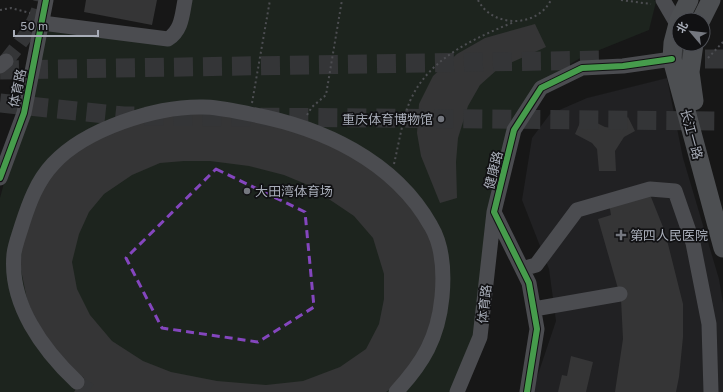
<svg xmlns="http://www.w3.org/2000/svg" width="723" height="392" font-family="Overpass,'Noto Sans SC',sans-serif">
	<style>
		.built { fill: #212123 }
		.green { fill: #1d241e }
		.building { fill: #353536; fill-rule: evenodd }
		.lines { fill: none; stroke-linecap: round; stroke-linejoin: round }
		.minor-tunnel { stroke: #343537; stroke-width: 15; stroke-dasharray: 15 8; stroke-linecap: butt }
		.major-tunnel { stroke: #343537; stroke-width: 19; stroke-dasharray: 19 10; stroke-linecap: butt }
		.path { stroke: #4d4e52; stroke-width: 2; stroke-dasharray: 2 3; stroke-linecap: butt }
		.minor { stroke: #4b4c50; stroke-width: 15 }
		.major { stroke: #4d4f52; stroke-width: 19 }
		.cycleway-casing { stroke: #111113; stroke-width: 8 }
		.cycleway { stroke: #469c4c; stroke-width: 6 }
		.marked { fill: none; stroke: #8446be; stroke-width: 3; stroke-dasharray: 8 5; stroke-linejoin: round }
		.poi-dot { fill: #757880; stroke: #111113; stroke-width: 1.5 }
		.labels { text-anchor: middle; stroke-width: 3.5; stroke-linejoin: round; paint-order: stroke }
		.street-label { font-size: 13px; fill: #a8adb8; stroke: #111113 }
		.poi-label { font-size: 13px; fill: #a8adb8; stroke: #111113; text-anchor: start }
	</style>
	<rect width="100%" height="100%" fill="#171717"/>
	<path class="built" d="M667 78 683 158 719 279 723 303V392H532L556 321 549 269 522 200 532 138 550 114 587 98Z"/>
	<path class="green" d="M190 0H654L656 2 649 30 582 57 539 83 507 129 473 336 450 392H0V198L45 28 167 46C189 35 186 22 190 0Z"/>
	<path class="building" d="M86 0H157L152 25 84 12Z
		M535 24 546 47 499 68 480 85 468 106 458 138 456 162 457 198 440 203 421 156 417 133 419 104 433 76 457 54 485 38Z
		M202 111 318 135 389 180 428 231 436 255 438 287 426 344 409 369 389 390 386 392H74L84 378 61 360 39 329 27 299 20 265 24 236 35 198 54 167 84 143 158 115ZM184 161H210L249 166 284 175 308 185 354 216 373 238 384 274V299L379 324 366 349 340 367 303 381 266 385 217 381 171 372 143 361 112 341 90 315 77 289 72 262 79 234 89 212 104 194 132 175 160 163Z
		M583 116 605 127 612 128 628 117 635 131 624 137 615 151 616 171H599L597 149 592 143 575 134Z
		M649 192 665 232 683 304V337L679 377 676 392H615L623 339 621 299 598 219 611 215 609 203Z
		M571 356 593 362 586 392H558L562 375 567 376Z"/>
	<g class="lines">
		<path class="minor-tunnel" d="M6 61C20 43 37 24 41 0
			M77 382 91 392"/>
		<path class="major-tunnel" d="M676 59H723
			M0 70 606 60
			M0 103 124 116 723 121"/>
		<path class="path" d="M478 0C492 28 537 28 551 0
			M621 0 651 4
			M0 10 11 8 30 13
			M708 58 723 42
			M252 103 270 0
			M307 115 312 107 326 95 342 0
			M394 164C399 143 402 121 410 101 429 58 473 39 514 22"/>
		<path class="minor" d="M663 0 677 24
			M42 23 168 39C182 30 182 15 185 0
			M0 66 6 61
			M0 178 24 113 46 0
			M522 269 536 265 577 210 650 189 675 191 693 243 709 324 711 392
			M534 309 620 294
			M77 382C43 350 9 304 14 254 15 245 19 235 22 225 29 203 37 181 53 164 85 129 156 106 203 107 218 107 235 111 250 114 321 127 394 160 431 226 443 246 444 275 442 297 438 338 423 363 396 392
			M457 392 480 337 494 212
			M527 392 537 329 529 283 494 212 514 130 541 88 582 68 623 66 672 59"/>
		<path class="major" d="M679 20 673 43 672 59 723 248
			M679 20 689 0
			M701 20 711 0
			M694 44 690 72 694 101"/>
		<defs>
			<path id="cycleway" d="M0 178 24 113 46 0
				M527 392 537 329 529 283 494 212 514 130 541 88 582 68 623 66 672 59"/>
		</defs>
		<use href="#cycleway" class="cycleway-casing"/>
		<use href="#cycleway" class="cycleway"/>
	</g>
	<path class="marked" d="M216 169 305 212 314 307 258 342 162 328 126 258Z"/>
	<g class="poi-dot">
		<circle cx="441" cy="119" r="4"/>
		<circle cx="247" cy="191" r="4"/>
		<path d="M619 229h4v4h4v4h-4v4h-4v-4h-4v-4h4z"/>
	</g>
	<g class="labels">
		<g class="street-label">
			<text transform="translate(17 88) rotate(-78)" y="5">体育路</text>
			<text transform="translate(692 134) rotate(75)" y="5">长江一路</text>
			<text transform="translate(493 170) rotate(-76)" y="5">健康路</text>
			<text transform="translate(484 304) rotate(-84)" y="5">体育路</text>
		</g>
		<g class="poi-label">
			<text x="433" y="124" text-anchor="end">重庆体育博物馆</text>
			<text x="255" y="196">大田湾体育场</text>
			<text x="630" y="240">第四人民医院</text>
		</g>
	</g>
	<g transform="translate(691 32) rotate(298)"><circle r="19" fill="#111113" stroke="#4d4f55"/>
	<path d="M0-3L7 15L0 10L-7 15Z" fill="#757880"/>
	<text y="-6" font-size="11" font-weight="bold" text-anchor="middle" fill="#a8adb8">北</text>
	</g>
	<path d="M14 30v6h84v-6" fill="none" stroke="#a8adb8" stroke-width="2"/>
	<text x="20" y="30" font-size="12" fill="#a8adb8" stroke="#111113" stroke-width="3" paint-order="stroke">50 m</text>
</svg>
